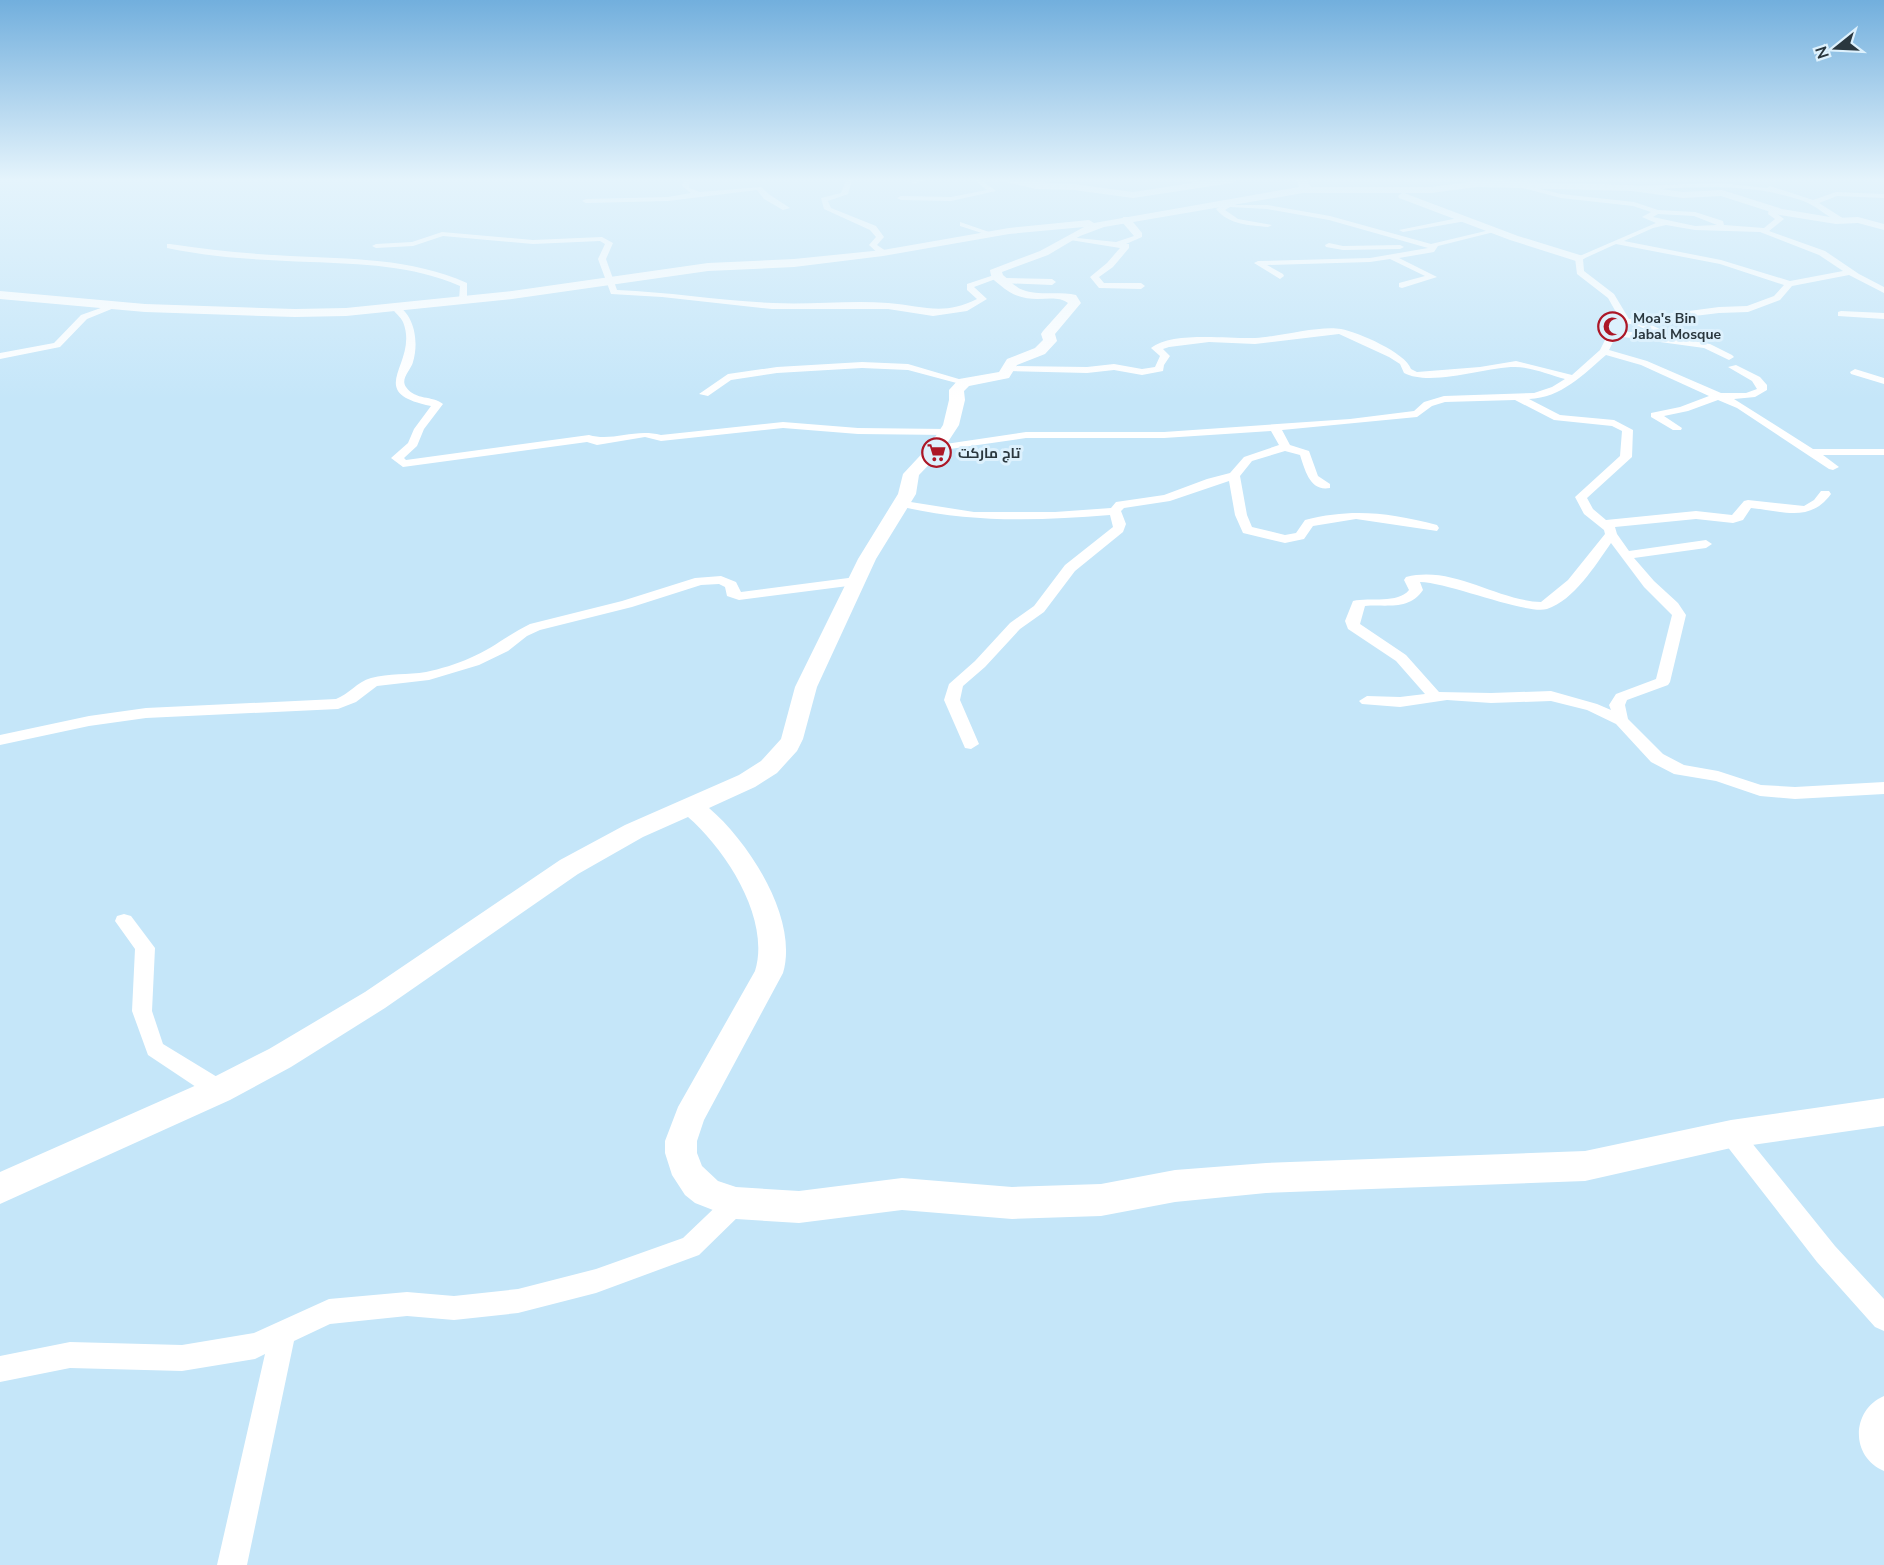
<svg xmlns="http://www.w3.org/2000/svg" width="1884" height="1565" font-family="'Nunito Sans',Cairo,sans-serif">
	<style>
		.lines { fill: none; stroke-linecap: round; stroke-linejoin: round }
		.street { fill: #fff; fill-rule: evenodd }
		.secondary { fill: #fff; fill-rule: evenodd }
		.labels { text-anchor: middle; stroke-width: 6; stroke-linejoin: round; paint-order: stroke }
		.far-poi-label { font-size: 14px; font-weight: bold; fill: #2a373e; stroke: #ddf1fd; text-anchor: start }
	</style>
	<rect width="100%" height="100%" fill="#c5e6f9"/>
	<g class="lines">
		<path class="street" d="M684 180H690L689 188 700 192 761 187 770 195 790 208 783 210 764 199 757 190 668 201 586 203 582 201 586 199 668 197 691 193 682 186Z
			M846 180H852L848 194 828 201 831 208 876 226 884 237 877 245 886 251V255H880L869 245 876 237 870 230 824 209 821 198 841 193Z
			M914 180H924L914 184 911 182Z
			M974 180H981L996 191 951 201 901 200 897 198 901 196 951 197 987 190Z
			M1187 180H1196L1205 185 1200 186Z
			M1493 180H1504L1561 194 1634 202 1658 210 1695 212 1723 221 1724 225 1764 228 1775 219 1768 214 1769 208H1775L1776 213 1784 219 1769 231 1825 251 1859 274 1884 287V293L1849 275 1792 286 1780 300 1748 312 1719 313 1645 322 1662 330 1666 336 1710 344 1732 355 1734 357 1729 360 1704 348 1616 336 1609 350 1647 361 1721 393H1746L1757 389 1752 381 1728 367 1736 365 1760 377 1767 385V390L1755 397 1734 399 1813 449H1884V455H1823L1839 467 1833 470 1829 469 1737 408 1718 400 1688 411 1664 416 1682 428 1681 430H1673L1651 417V413L1680 407 1709 396 1641 365 1606 355C1584 374 1561 398 1529 399L1560 415 1614 420 1633 430 1632 457 1587 498 1593 509 1606 520 1696 511 1732 515 1744 501 1748 500 1804 506 1814 500 1821 491H1829L1831 494C1810 523 1783 511 1751 508L1743 520 1733 523 1696 519 1615 527 1617 534 1629 551 1706 540 1712 544 1706 548 1634 558 1654 581 1678 603 1686 615 1670 682 1668 685 1627 700 1625 705 1628 719 1663 754 1684 765 1718 771 1761 785 1795 787 1884 782V794L1795 799 1760 796 1716 781 1674 774 1651 762 1616 724 1587 710 1551 701 1491 703 1447 700 1400 707 1362 704 1359 701 1367 696 1400 697 1425 694 1396 661 1348 629 1345 621 1353 601C1370 597 1398 604 1409 590L1404 580 1406 577C1453 565 1495 600 1541 602L1568 580 1605 534 1604 530 1584 514 1575 497 1620 456 1622 431 1612 426 1554 420 1515 400 1445 402 1432 406 1417 417 1282 430 1290 445 1309 451 1318 476 1330 484V488C1310 492 1305 470 1300 455L1285 451 1252 461 1240 476 1247 515 1252 527 1285 535 1296 533 1305 520C1353 508 1389 513 1437 525L1439 528 1437 531 1356 519 1313 526 1304 539 1285 543 1243 533 1235 515 1229 481 1170 501 1124 508 1121 511 1126 524 1123 532 1075 571 1044 612 1020 629 985 667 963 686 960 700 979 744 971 749 965 748 944 700 949 684 975 661 1010 623 1034 606 1065 565 1113 527 1110 515C1036 521 971 523 898 506V500L974 512H1055L1111 508 1116 502 1164 495 1207 479 1230 473 1244 457 1279 445 1271 431 1164 438H1026L936 451 930 448 932 446 1026 432H1164L1350 419 1414 411 1424 402 1444 396 1534 393 1552 387 1565 379C1550 375 1531 367 1515 367 1485 367 1431 387 1404 373L1400 364 1389 357 1339 334 1255 344 1209 342 1169 347 1163 349 1170 356 1164 365 1163 371 1142 375 1114 370 1087 373 1009 371 1004 368 1006 366 1087 367 1114 364 1142 369 1155 367 1160 356 1151 348C1172 331 1228 339 1255 338 1278 337 1320 325 1341 329 1358 332 1406 353 1411 369L1417 372 1480 367 1516 361 1572 375 1600 350 1612 326 1621 321 1608 298 1577 274 1575 258 1656 223 1642 217 1651 212 1633 206 1561 198ZM1658 214 1694 216 1717 225 1695 226 1653 217ZM1666 225 1695 230 1760 232 1819 255 1843 271 1790 281 1721 260 1624 241 1653 228ZM1616 244 1720 264 1784 285 1774 296 1747 306 1719 307 1629 319 1614 294 1584 271 1583 259ZM1628 324H1634L1656 334 1618 331ZM1611 543 1644 587 1672 615 1656 679 1616 694 1609 705 1611 710 1597 704 1551 691 1491 693 1439 692 1406 655 1360 624 1365 606C1386 604 1409 611 1423 590L1420 582C1451 583 1526 615 1547 609 1574 600 1595 566 1611 543Z
			M1719 183 1767 188 1770 186 1813 200 1836 192 1884 194V198L1837 196 1819 203 1844 219V223H1841C1829 218 1819 208 1806 202 1751 181 1689 188 1632 190L1629 188 1632 186Z
			M1218 201 1238 205H1267L1330 216 1431 244 1494 229 1498 231 1438 246 1434 252 1399 258 1437 277 1402 288 1399 287V283L1425 276 1390 259 1370 262 1267 265 1283 274 1284 276 1280 279 1254 263 1258 261 1370 258 1428 248 1329 220 1267 209 1230 207 1225 210 1238 219 1272 225 1268 227C1249 225 1229 225 1216 209L1222 205H1218Z
			M1123 217H1129L1142 233V237L1126 244H1129V248L1113 267 1099 277 1104 283H1141L1145 286 1141 289 1099 288 1090 277 1107 263 1120 248 1064 239 1068 237 1116 242 1134 236 1122 222Z
			M1463 217 1466 221 1403 232 1399 230Z
			M960 222 995 234 991 236 960 226Z
			M442 232 533 240 602 237 613 243 606 259 617 290C670 292 721 301 773 303 811 305 850 300 888 303 923 306 944 316 977 299L967 290V284L997 274 1001 277 974 287 987 299 967 311 933 316 888 309H772L662 297 611 294 598 259 605 244 600 241 533 244 443 236 413 246 376 248 372 246 376 244 412 242Z
			M1329 243 1343 246 1400 245 1404 247 1400 249 1343 250 1326 247 1325 245Z
			M170 244C210 250 250 254 290 256 350 259 411 258 467 283V300L463 303 459 300 460 286C412 265 361 264 310 262 263 260 214 258 167 248V244Z
			M1004 278 1052 279 1056 282 1052 285 1001 283V279Z
			M112 304 119 306 87 319 60 347 0 359V353L54 343 81 315Z
			M395 304C415 314 419 342 413 362 411 370 400 379 406 387 416 401 432 395 443 404L424 429 417 446 404 458 406 460 589 435C613 442 634 428 661 435L783 422 858 428 947 429 952 432 947 435 858 434 783 428 661 441 645 437 597 445 587 442 403 467 391 458 408 443 414 429 431 406C361 392 420 364 403 322 401 317 394 312 391 307Z
			M1841 311 1884 313V319L1838 316V312Z
			M862 362 908 364 969 382 964 385 908 370 862 368 777 373 731 380 708 396 699 394 728 374 777 367Z
			M1855 369 1884 378V384L1851 374 1850 372Z
			M721 576 736 582 741 592 856 577 863 581 856 585 739 600 727 596 725 587 719 584 701 585 632 607 540 630 527 636 508 651 479 665 429 680 377 686 356 702 338 709 146 718 89 726 0 745V735L89 716 146 708 336 699C349 694 357 682 371 678 389 673 408 675 426 672 440 669 457 664 470 658 492 649 509 634 530 624L622 601 695 578Z
			M124 914 131 916 155 948 152 1011 163 1044 227 1083 230 1090 227 1097 219 1099 211 1097 148 1055 132 1011 135 949 115 921 117 916Z
			M1731 1124 1739 1127 1835 1246 1884 1299V1331L1875 1327 1817 1262 1723 1141 1720 1134 1723 1127Z
			M736 1192 744 1195 748 1203 744 1211 699 1255 596 1293 518 1313 454 1320 407 1316 330 1324 294 1341 247 1565H217L265 1354 255 1359 182 1371 70 1368 0 1382V1356L70 1342 182 1345 254 1333 329 1299 407 1292 454 1296 518 1289 596 1269 683 1238 728 1195Z
			M1884 1396V1471C1850 1457 1851 1410 1884 1396Z"/>
		<path class="secondary" d="M998 180 1074 184 1133 192 1212 180H1237L1232 183 1133 198 1074 190 1036 189Z
			M1297 180H1307L1311 187H1431L1477 181 1632 185 1683 192 1722 190 1782 209 1836 218 1858 217 1884 224V230L1858 223 1836 224 1780 215 1721 196 1683 198 1632 191 1477 187 1431 193H1404L1518 236 1583 256 1585 258 1579 262 1510 240 1399 198 1398 196 1402 193H1303L1104 227 1080 236 1048 255 1002 272 1003 275C1009 280 1015 287 1023 290 1038 296 1059 291 1076 295L1081 303 1055 334 1057 341 1045 354 1017 365 1009 378 969 386 964 391 965 400 959 425 942 451 919 475 916 494 876 559 817 687 803 739 797 751 777 773 755 787 709 808C749 842 799 919 783 973L704 1120 697 1141V1153L702 1166 718 1181 736 1187 799 1191 902 1178 1012 1187 1101 1184 1175 1170 1266 1163 1585 1151 1731 1120 1884 1098V1126L1731 1148 1585 1181 1266 1193 1175 1202 1101 1216 1012 1219 902 1210 799 1223 736 1219 695 1203 685 1195 672 1175 665 1153V1141L678 1107 755 971C771 919 726 850 688 817L643 837 578 874 385 1008 291 1067 230 1100 0 1204V1172L208 1080 269 1049 365 992 560 860 625 825 739 775 761 761 781 739 795 687 858 559 898 494 903 474 930 445 943 425 949 400V390L959 379 999 372 1007 359 1035 348 1043 340 1041 334 1043 331 1068 303C1052 291 1028 310 1000 285 994 280 991 279 990 270L1040 251 1084 227 1009 234 883 256 794 267 708 271 512 299 346 316 295 317 145 312 0 299V291L145 304 295 309 346 308 512 291 708 263 794 259 883 250 1009 228 1089 220 1094 223 1299 187Z"/>
	</g>
	<linearGradient id="sky" x2="0" y2="1"><stop stop-color="#72afdd"/><stop offset="0.45" stop-color="#e5f4fc"/><stop offset="1" stop-color="#e5f4fc" stop-opacity="0"/></linearGradient>
	<rect width="1884" height="399" fill="url(#sky)"/>
	<defs>
		<symbol id="mosque-ring" viewBox="-11 -11 22 22"><circle r="9.5" fill="#ddf1fd" stroke="#ac1727" stroke-width="1.5"/><path d="M3.5-4.9A6 6 0 1 0 3.5 4.9A5 5 0 1 1 3.5-4.9Z" fill="#ac1727"/></symbol>
		<symbol id="supermarket-ring" viewBox="-11 -11 22 22"><circle r="9.5" fill="#ddf1fd" stroke="#ac1727" stroke-width="1.5"/><path d="M-6-5.5h2.5l.6 2H6L4.5 2H-2.5L-4.4-4H-6ZM-1.5 3.2a1.3 1.3 0 1 0 .1 0ZM3 3.2a1.3 1.3 0 1 0 .1 0Z" fill="#ac1727"/></symbol>
	</defs>
	<g fill-rule="evenodd">
		<use href="#mosque-ring" x="1596" y="310" width="33" height="33"/>
		<use href="#supermarket-ring" x="920" y="436" width="33" height="33"/>
	</g>
	<g class="labels">
		<g class="far-poi-label">
			<text x="1633" y="323">Moa's Bin<tspan x="1633" dy="16">Jabal Mosque</tspan></text>
			<text x="958" y="458">تاج ماركت</text>
		</g>
	</g>
	<g transform="translate(1836 48) rotate(252)" stroke="#ddf1fd" stroke-width="4.5" paint-order="stroke">
	<path d="M0-4.5L10 22L0 15L-10 22Z" fill="#2a373e"/>
	<text y="-9" font-size="16" font-weight="bold" text-anchor="middle" fill="#2a373e">N</text>
	</g>
</svg>
